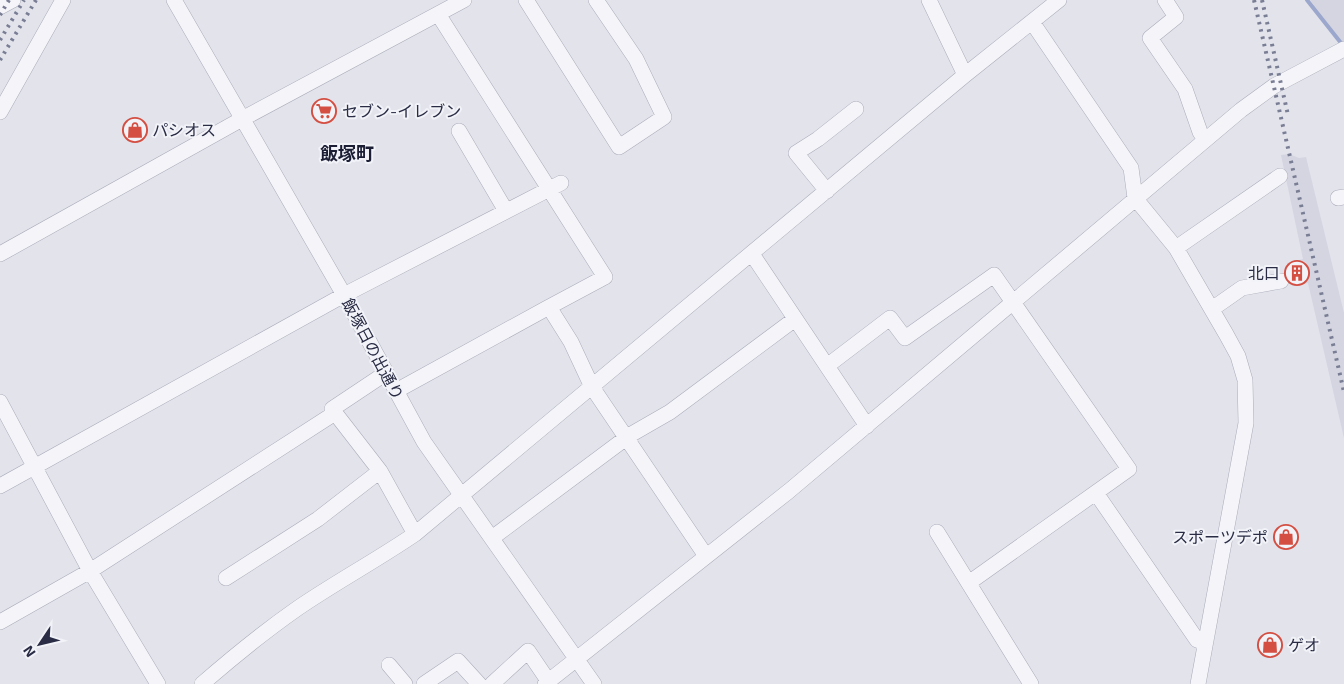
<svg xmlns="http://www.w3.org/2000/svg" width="1344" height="684" font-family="'Exo 2','Noto Sans JP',sans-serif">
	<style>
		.built { fill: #d4d5e0 }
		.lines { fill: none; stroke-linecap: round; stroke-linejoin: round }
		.stream { stroke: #9ba7cc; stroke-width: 4 }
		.minor-casing { stroke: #aaacb9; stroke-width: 16 }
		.minor { stroke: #f5f5f9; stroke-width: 15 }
		.rail { stroke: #7a7e95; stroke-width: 4; stroke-dasharray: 2.5 5; stroke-linecap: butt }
		.labels { text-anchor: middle; stroke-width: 4; stroke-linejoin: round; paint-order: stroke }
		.poi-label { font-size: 16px; fill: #292c44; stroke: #f2f3f8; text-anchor: start }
		.street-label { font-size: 16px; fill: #292c44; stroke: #f2f3f8 }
		.neighbourhood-label { font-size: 18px; font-weight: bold; fill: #1b1e34; stroke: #f2f3f8 }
	</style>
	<rect width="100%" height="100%" fill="#e2e3eb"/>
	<path class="built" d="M1310 0H1344V43L1343 44Z
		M1289 154 1299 158 1306 157 1344 313V438L1308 283 1292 286 1287 263 1303 259 1281 155Z"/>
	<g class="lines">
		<path class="stream" d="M1307 0 1341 43"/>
		<defs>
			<path id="minor" d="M174 0 344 295 424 442 594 684
				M526 0 619 147 664 117 636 59 596 0
				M929 0 965 75
				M1165 0 1176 17 1150 38 1185 89 1200 132 1205 140
				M0 7 13 0
				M438 14 605 277 549 307 571 342 592 387 706 556
				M1032 22 1131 168 1135 198 1176 248 1226 334 1238 356 1245 380 1246 423 1198 684
				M0 112 63 0
				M459 131 506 211
				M827 191 796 153 818 139 856 109
				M1338 198 1344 197
				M1176 248 1280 176
				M0 254 242 119 464 0
				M752 254 867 426
				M1212 309 1242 288 1281 281
				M827 366 890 318 905 338 994 275 1129 469 970 582
				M386 373 332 409 380 471 415 534
				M396 391 549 307
				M0 402 90 571 158 684
				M0 486 344 295 561 183
				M1096 493 1197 640 1205 643
				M937 532 1031 684
				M492 538 630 435 670 412 795 319
				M226 578 318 519 380 471
				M0 622 90 571 335 413
				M389 665 405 684
				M202 684C233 657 265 631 298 608 336 582 377 560 415 534L965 75 1059 0
				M424 684 458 661 479 684
				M492 684 528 651 549 682
				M545 684 789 491 1241 110 1274 86 1344 49"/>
		</defs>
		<use href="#minor" class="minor-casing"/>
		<use href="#minor" class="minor"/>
		<path class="rail" d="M1254 0 1344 392
			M1262 0 1288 115
			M0 15 9 0
			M0 40 24 0
			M0 60 36 0"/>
	</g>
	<defs>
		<symbol id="supermarket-ring" viewBox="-11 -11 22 22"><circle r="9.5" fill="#f2f3f8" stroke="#d44f42" stroke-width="1.5"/><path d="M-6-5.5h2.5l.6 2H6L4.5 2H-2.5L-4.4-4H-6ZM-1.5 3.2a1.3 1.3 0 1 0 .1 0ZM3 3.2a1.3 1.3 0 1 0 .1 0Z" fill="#d44f42"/></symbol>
		<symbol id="shop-ring" viewBox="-11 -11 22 22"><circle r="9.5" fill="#f2f3f8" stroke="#d44f42" stroke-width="1.5"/><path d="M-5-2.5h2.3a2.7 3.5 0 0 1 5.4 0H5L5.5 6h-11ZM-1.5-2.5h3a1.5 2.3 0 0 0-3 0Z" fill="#d44f42"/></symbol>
		<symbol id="building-ring" viewBox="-11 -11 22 22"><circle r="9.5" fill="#f2f3f8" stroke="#d44f42" stroke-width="1.5"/><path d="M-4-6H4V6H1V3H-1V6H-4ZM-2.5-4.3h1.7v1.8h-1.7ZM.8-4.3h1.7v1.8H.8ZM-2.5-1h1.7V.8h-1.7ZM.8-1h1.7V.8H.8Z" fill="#d44f42"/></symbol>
	</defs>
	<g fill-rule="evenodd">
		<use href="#supermarket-ring" x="310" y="97" width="28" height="28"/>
		<use href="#shop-ring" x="121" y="116" width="28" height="28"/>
		<use href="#building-ring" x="1283" y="259" width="28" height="28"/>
		<use href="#shop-ring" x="1272" y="523" width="28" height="28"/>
		<use href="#shop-ring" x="1256" y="631" width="28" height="28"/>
	</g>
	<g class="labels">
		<g class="poi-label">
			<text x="342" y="117">セブン-イレブン</text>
			<text x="152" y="136">パシオス</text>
			<text x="1280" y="279" text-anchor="end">北口</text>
			<text x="1268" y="543" text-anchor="end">スポーツデポ</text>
			<text x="1288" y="651">ゲオ</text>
		</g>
		<g class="street-label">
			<text transform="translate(373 349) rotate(62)" y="6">飯塚日の出通り</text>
		</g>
		<g class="neighbourhood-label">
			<text x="347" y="160">飯塚町</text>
		</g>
	</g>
	<g transform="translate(40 644) rotate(235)" stroke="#f2f3f8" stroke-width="4" paint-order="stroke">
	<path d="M0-4L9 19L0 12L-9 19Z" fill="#292c44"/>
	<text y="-8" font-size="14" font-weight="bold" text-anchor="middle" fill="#292c44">N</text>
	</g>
</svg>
